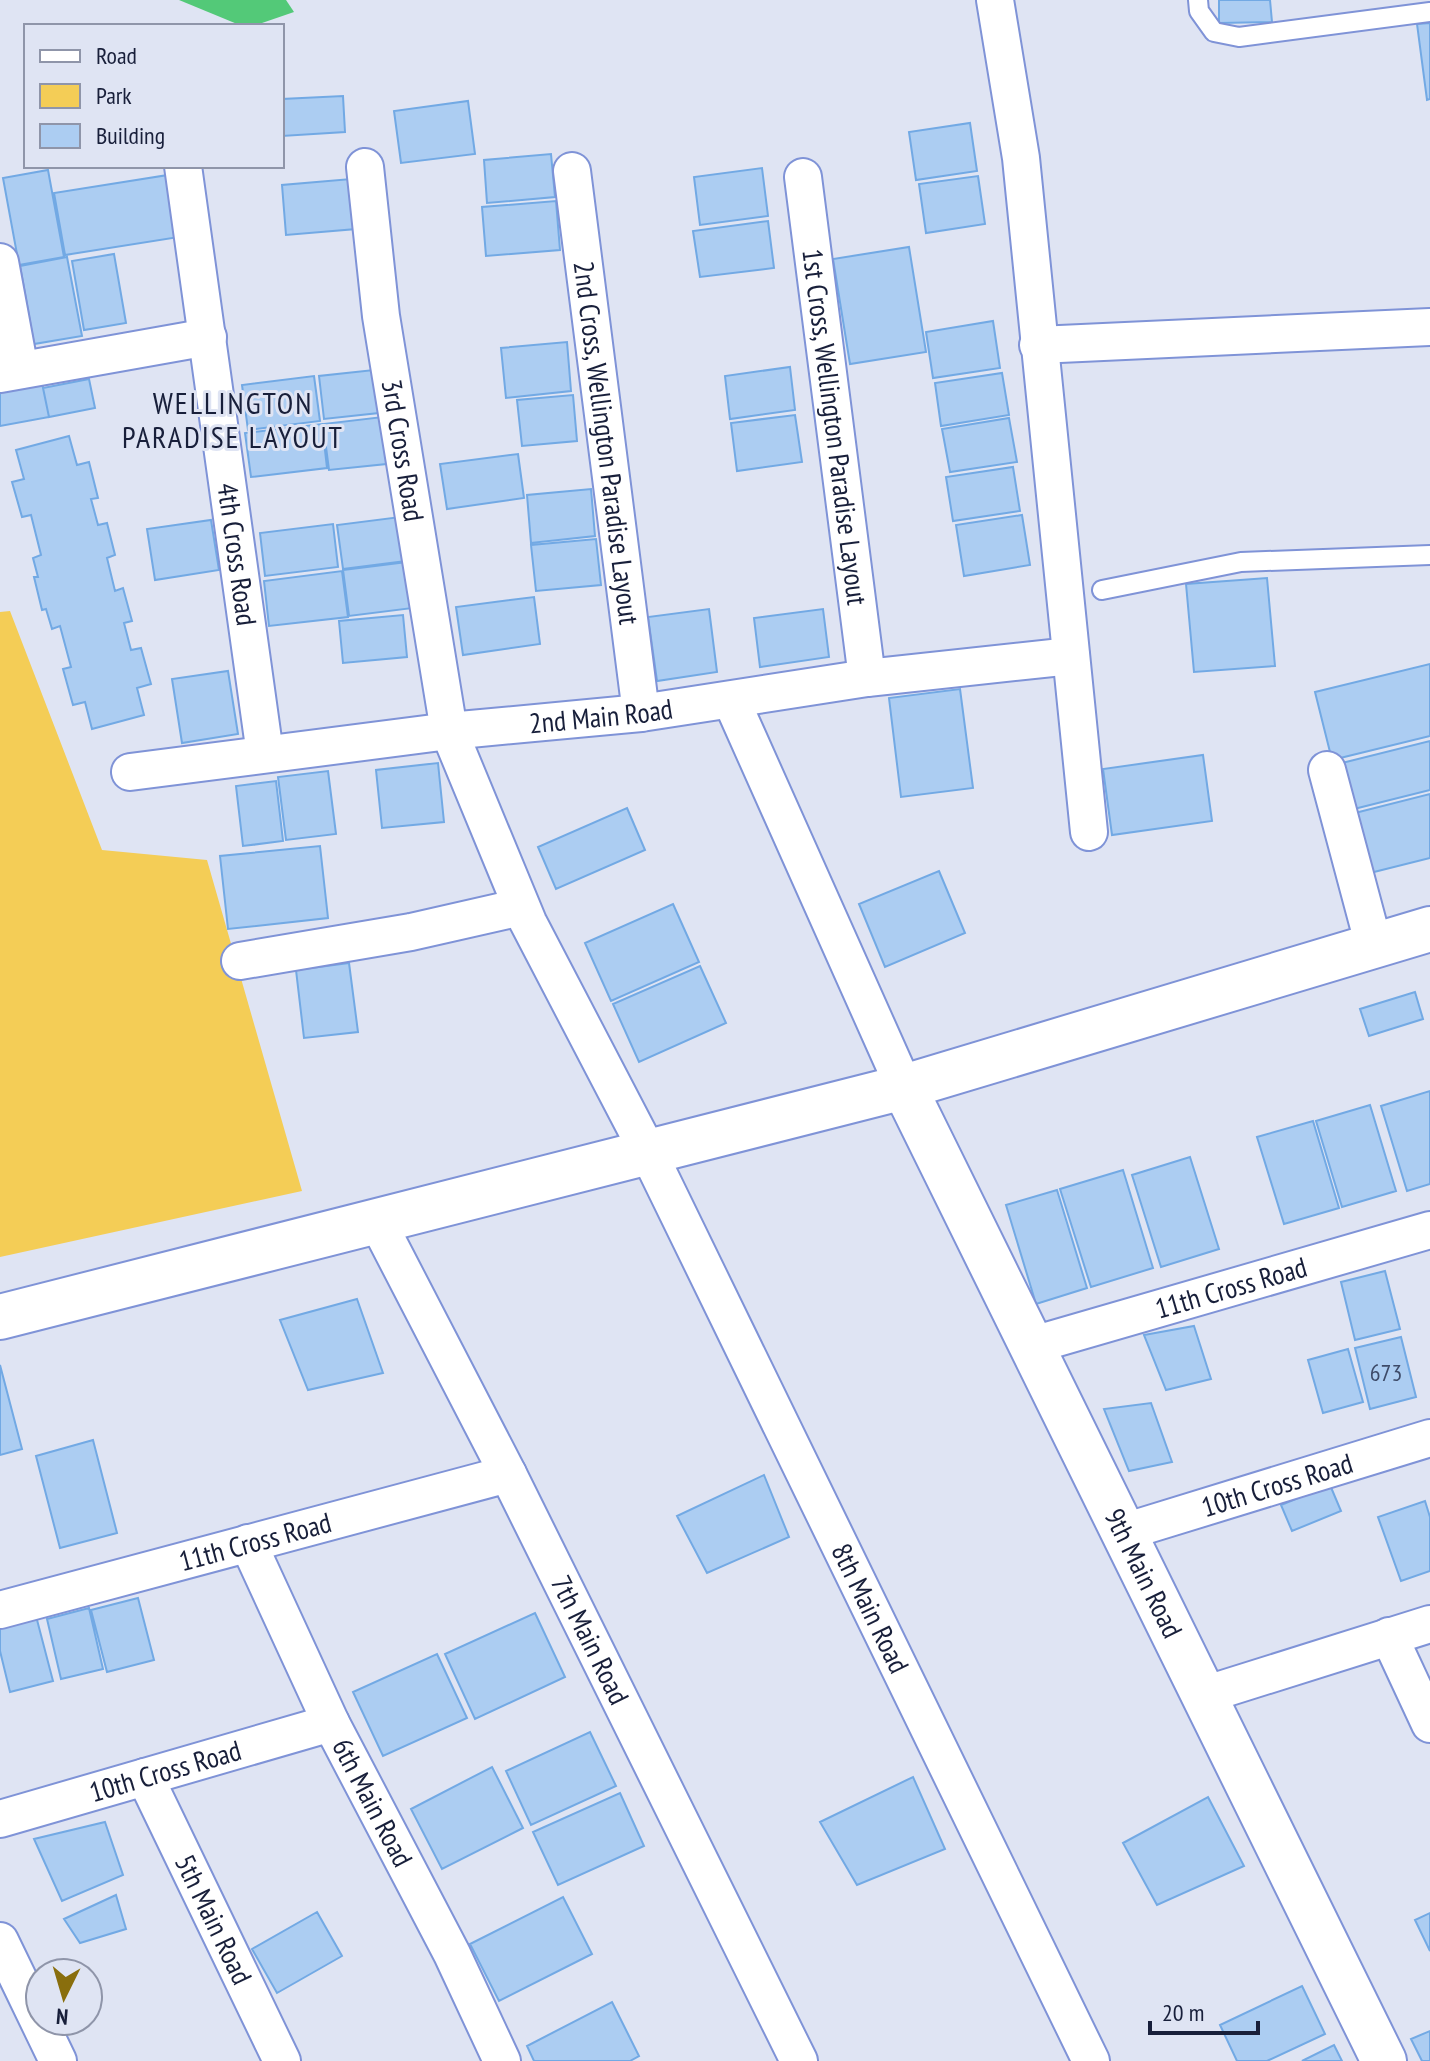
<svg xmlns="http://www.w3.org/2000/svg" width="1430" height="2061" font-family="'PT Sans Narrow',sans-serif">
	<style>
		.green { fill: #f4cd56 }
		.water { fill: #53c978 }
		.building { fill: #accdf2; stroke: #72a9e4; stroke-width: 2 }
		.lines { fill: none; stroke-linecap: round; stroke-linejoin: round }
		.lane-casing { stroke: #7f93d7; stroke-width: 22 }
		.street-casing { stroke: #7f93d7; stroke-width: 40 }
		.secondary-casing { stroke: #7f93d7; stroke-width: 48 }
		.lane { stroke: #fff; stroke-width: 18 }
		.street { stroke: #fff; stroke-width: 36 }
		.secondary { stroke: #fff; stroke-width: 44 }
		.labels { text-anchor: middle; stroke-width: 6; stroke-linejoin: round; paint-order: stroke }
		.number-label { font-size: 24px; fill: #3d4a68 }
		.street-label { font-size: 28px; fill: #181f3a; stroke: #dfe4f3 }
		.neighbourhood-label { font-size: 30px; letter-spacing: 2px; fill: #181f3a; stroke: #dfe4f3 }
	</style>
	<rect width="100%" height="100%" fill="#dfe4f3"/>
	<path class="green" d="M10 611 102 850 207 860 302 1191 0 1257V612Z"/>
	<path class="water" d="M179 0H286L294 12 253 26H242Z"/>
	<path class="building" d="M1219 0H1270L1272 22 1219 23Z
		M1430 23V99L1427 100 1417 24Z
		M343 96 345 132 282 136V99Z
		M468 101 475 154 401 163 394 111Z
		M970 123 977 171 916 180 909 132Z
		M551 154 555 197 487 203 484 160Z
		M762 168 768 216 700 225 694 177Z
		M48 170 64 257 19 265 3 178Z
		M168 175 179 237 65 255 54 193Z
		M978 176 985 224 926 233 919 184Z
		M351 179 356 229 286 235 282 185Z
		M556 201 560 250 486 256 482 207Z
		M768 221 774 268 700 277 693 231Z
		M909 247 926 352 850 364 833 259Z
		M114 254 126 323 84 330 72 261Z
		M67 257 82 336 34 344 20 266Z
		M993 321 1000 368 933 378 926 332Z
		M567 342 571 391 506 398 501 348Z
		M790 367 795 410 730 419 725 376Z
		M383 369 388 412 324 419 319 376Z
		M1002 373 1009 415 941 426 935 383Z
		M314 376 320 421 248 430 242 385Z
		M89 379 95 408 49 417 43 388Z
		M42 383 49 417 0 426V391Z
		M573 395 577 441 522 446 517 400Z
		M795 415 802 462 737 471 731 423Z
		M391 416 396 463 329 470 323 424Z
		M1009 418 1017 462 950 472 942 429Z
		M322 424 327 468 251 477 245 433Z
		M69 436 77 465 89 462 98 498 91 499 98 525 107 523 115 555 107 558 115 591 123 588 132 621 124 623 131 650 141 648 151 684 137 688 144 715 92 729 85 702 73 705 63 669 71 667 60 626 52 629 46 609 42 610 34 577H38L33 558 41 555 31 515 22 517 12 482 24 479 16 450Z
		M518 454 524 498 447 509 440 464Z
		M1013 467 1020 511 953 521 946 477Z
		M591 489 595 536 531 543 527 495Z
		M1022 515 1030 565 964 576 956 525Z
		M400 517 406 561 343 569 337 525Z
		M211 520 219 570 155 580 147 529Z
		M333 524 338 567 265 576 260 533Z
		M596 539 601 585 536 591 531 545Z
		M407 562 413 608 349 616 343 570Z
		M342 571 348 617 269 626 264 581Z
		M1267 578 1275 666 1194 672 1186 584Z
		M534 597 540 644 463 655 456 607Z
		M709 609 717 672 657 681 648 617Z
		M823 609 829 657 760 667 754 618Z
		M403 615 407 657 343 663 339 621Z
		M1430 664V736L1332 760 1315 692Z
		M228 671 238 734 182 743 172 679Z
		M960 689 973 788 901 797 889 698Z
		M1430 741V790L1350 810 1338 764Z
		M1203 755 1212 821 1112 835 1103 769Z
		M438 763 444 822 382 828 376 770Z
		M328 771 336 834 286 840 278 777Z
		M276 781 283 841 243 846 236 786Z
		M1430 794V858L1366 874 1351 814Z
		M627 808 645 850 556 889 538 847Z
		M320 846 328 918 228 929 220 856Z
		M939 871 965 933 885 967 859 904Z
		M673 904 699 962 611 1001 585 943Z
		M349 963 358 1032 304 1038 296 970Z
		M700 966 726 1023 639 1062 613 1004Z
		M1415 992 1423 1019 1369 1036 1360 1009Z
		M1430 1091V1184L1407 1191 1381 1106Z
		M1370 1105 1396 1191 1342 1207 1316 1121Z
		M1313 1121 1339 1208 1284 1224 1257 1137Z
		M1190 1157 1219 1249 1161 1267 1132 1175Z
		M1123 1170 1153 1268 1091 1287 1060 1189Z
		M1057 1190 1087 1288 1036 1304 1006 1205Z
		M1385 1271 1400 1329 1355 1340 1341 1282Z
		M357 1299 383 1373 308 1390 280 1320Z
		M1194 1326 1211 1379 1166 1390 1144 1335Z
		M1401 1337 1416 1397 1370 1409 1355 1348Z
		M1348 1349 1363 1402 1323 1413 1308 1360Z
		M0 1365 22 1449 0 1455Z
		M1151 1403 1172 1462 1129 1471 1104 1409Z
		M93 1440 117 1533 60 1548 36 1456Z
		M764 1475 789 1537 707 1573 677 1516Z
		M1330 1485 1341 1511 1292 1531 1281 1505Z
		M1425 1501 1430 1517V1571L1401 1581 1378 1517Z
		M138 1598 154 1660 107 1672 91 1610Z
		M89 1608 103 1669 61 1679 47 1619Z
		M535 1613 565 1677 475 1719 445 1654Z
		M36 1616 53 1681 10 1692 0 1651V1625Z
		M437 1654 467 1718 383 1756 353 1692Z
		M590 1732 616 1786 531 1825 506 1771Z
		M492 1767 523 1828 442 1869 411 1809Z
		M913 1777 945 1849 857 1885 820 1822Z
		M620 1793 644 1846 558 1885 533 1832Z
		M1208 1797 1244 1866 1157 1905 1123 1843Z
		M105 1822 123 1875 62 1901 34 1839Z
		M116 1895 126 1929 80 1943 64 1919Z
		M563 1897 592 1954 499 2001 470 1944Z
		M317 1912 342 1956 277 1993 252 1949Z
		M1430 1913V1951L1415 1920Z
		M1302 1986 1325 2034 1267 2061H1237L1220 2025Z
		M612 2002 639 2056 630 2061H534L527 2046Z
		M1430 2031V2061H1422L1411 2039Z
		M1334 2045 1342 2061H1302Z"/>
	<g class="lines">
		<defs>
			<path id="lane" d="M1198 0 1199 11 1214 32 1239 37 1430 12
				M1102 590 1241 562 1430 555"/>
			<g id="street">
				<path d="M995 0 1021 158 1089 832"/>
				<path id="s1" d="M183 166 265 754"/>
				<path id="s2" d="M365 167 381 316 449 731 528 922 649 1154 1091 2061"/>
				<path id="s3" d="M572 171 641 713"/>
				<path id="s4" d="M803 177 867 678"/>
				<path d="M0 262 20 370"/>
				<path d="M1038 345 1430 327"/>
				<path d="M0 374 208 337"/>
				<path d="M732 702 904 1087"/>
				<path d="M1327 770 1374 946"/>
				<path id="s5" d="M130 772 449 731 641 713 867 678 1071 656"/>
				<path d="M240 961 411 932 521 907"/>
				<path id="s6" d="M377 1221 508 1474 799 2061"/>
				<path id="s7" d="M1033 1345 1430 1230"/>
				<path id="s8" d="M1124 1532 1430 1438"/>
				<path id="s9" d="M248 1543 331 1723 452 1954 502 2061"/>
				<path id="s10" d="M0 1610 508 1474"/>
				<path d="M1389 1636 1430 1724"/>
				<path d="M1204 1695 1430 1624"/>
				<path id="s11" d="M145 1777 282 2061"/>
				<path id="s12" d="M0 1819 331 1723"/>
				<path d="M0 1941 58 2061"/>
			</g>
			<g id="secondary">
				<path id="s13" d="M904 1087 1384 2061"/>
				<path d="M0 1317 904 1087 1430 929"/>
			</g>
		</defs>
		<use href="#lane" class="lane-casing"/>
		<use href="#street" class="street-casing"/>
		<use href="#secondary" class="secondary-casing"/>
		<use href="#lane" class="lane"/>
		<use href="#street" class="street"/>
		<use href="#secondary" class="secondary"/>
	</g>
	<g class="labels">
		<g class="number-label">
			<text x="1386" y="1381">673</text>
		</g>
		<g class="street-label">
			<text dy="10" stroke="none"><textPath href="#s4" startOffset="252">1st Cross, Wellington Paradise Layout</textPath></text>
			<text dy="10" stroke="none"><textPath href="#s3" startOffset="274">2nd Cross, Wellington Paradise Layout</textPath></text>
			<text dy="10" stroke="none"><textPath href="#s2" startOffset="286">3rd Cross Road</textPath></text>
			<text dy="10" stroke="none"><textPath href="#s1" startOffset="392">4th Cross Road</textPath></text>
			<text dy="10" stroke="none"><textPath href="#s5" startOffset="474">2nd Main Road</textPath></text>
			<text dy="10" stroke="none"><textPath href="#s7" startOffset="206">11th Cross Road</textPath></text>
			<text dy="10" stroke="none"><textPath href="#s8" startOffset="160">10th Cross Road</textPath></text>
			<text dy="10" stroke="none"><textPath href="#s10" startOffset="264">11th Cross Road</textPath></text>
			<text dy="10" stroke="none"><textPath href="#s13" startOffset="542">9th Main Road</textPath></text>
			<text dy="10" stroke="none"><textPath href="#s2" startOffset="1544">8th Main Road</textPath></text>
			<text dy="10" stroke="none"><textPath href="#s6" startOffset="470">7th Main Road</textPath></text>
			<text dy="10" stroke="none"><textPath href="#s12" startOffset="172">10th Cross Road</textPath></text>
			<text dy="10" stroke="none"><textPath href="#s9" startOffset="288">6th Main Road</textPath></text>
			<text dy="10" stroke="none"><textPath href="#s11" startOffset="158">5th Main Road</textPath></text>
		</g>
		<g class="neighbourhood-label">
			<text x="233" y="414">WELLINGTON<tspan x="233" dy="34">PARADISE LAYOUT</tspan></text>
		</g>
	</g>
	<rect x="24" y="24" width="260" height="144" fill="#dfe4f3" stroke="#8f95a9" stroke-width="2"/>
	<rect x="40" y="50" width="40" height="12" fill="#ffffff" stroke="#8f95a9" stroke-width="2"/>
	<text x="96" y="64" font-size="24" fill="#181f3a">Road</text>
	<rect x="40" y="84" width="40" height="24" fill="#f4cd56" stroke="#8f95a9" stroke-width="2"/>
	<text x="96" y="104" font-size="24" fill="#181f3a">Park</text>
	<rect x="40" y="124" width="40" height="24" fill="#accdf2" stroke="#8f95a9" stroke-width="2"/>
	<text x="96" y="144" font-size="24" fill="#181f3a">Building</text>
	<g transform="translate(64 1997) rotate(185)"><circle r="38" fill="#dfe4f3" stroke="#8f95a9" stroke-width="2"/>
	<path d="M0-6L14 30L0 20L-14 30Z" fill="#896e0d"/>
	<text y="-12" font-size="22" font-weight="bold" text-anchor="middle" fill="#181f3a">N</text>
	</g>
	<path d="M1150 2021v12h108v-12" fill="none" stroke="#181f3a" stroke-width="4"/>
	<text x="1162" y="2021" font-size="24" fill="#181f3a" stroke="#dfe4f3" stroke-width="6" paint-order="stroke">20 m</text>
</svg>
